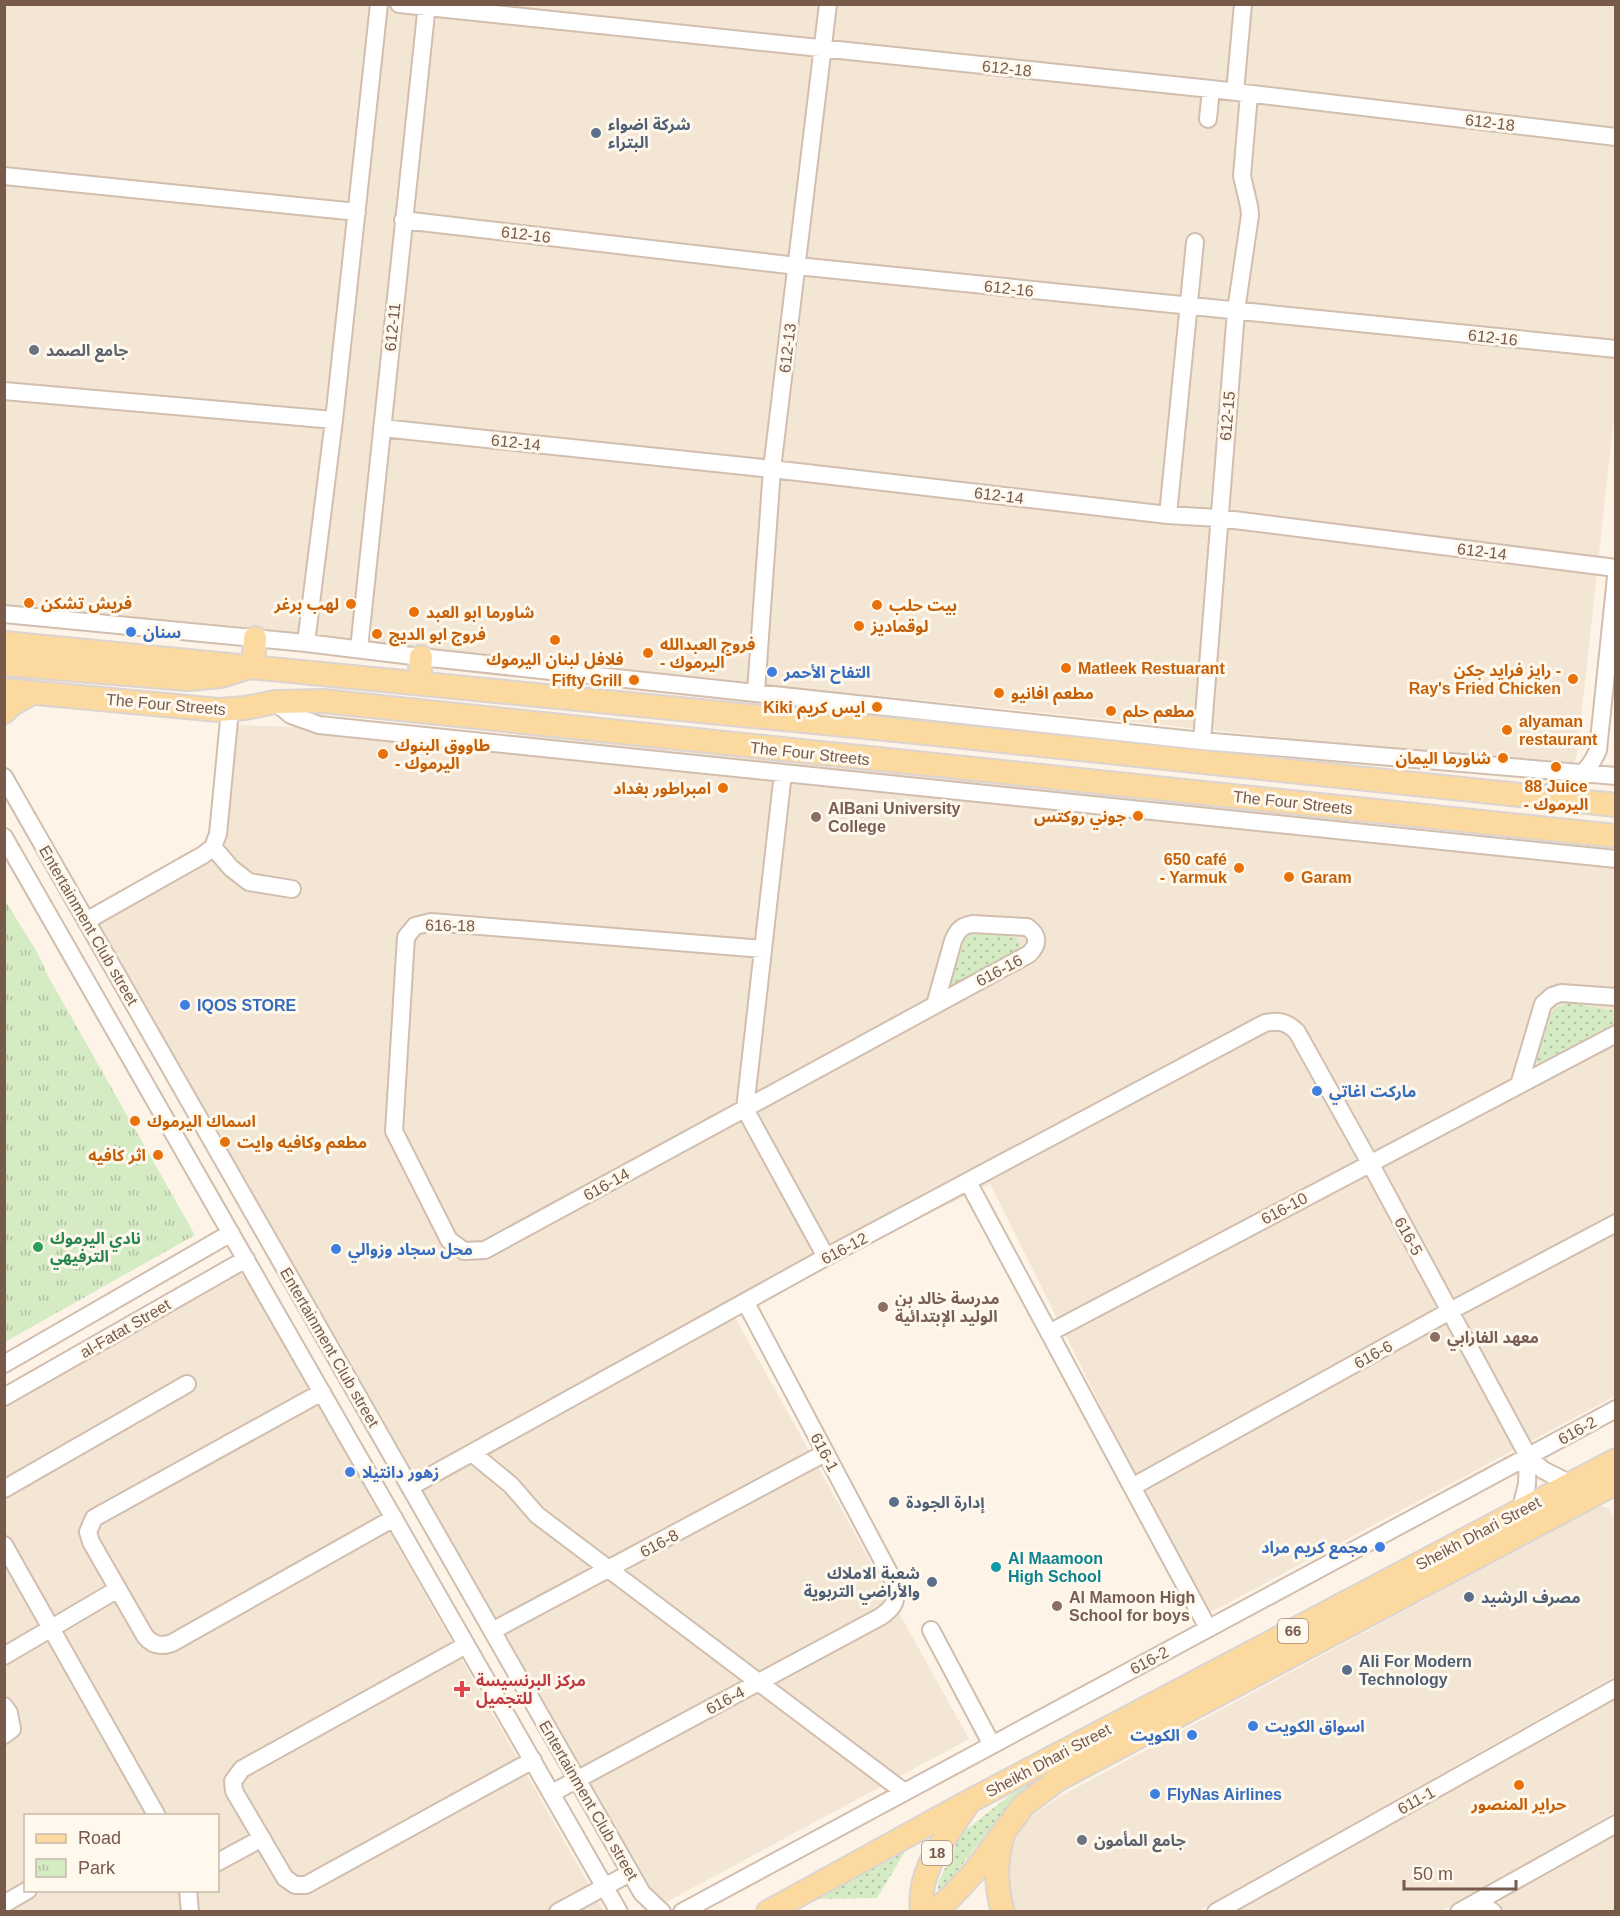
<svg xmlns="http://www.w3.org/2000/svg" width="1620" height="1916" font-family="Helvetica,'Noto Sans Arabic',sans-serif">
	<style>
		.residential { fill: #f4e6d5; fill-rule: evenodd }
		.grass { fill: url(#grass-dots) }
		.park { fill: url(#park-tufts) }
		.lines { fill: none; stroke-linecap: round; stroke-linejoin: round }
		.minor-casing { stroke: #d1beae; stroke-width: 20 }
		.major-casing { stroke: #dcd4d0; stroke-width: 26 }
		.minor { stroke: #fff; stroke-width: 16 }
		.major { stroke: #fcd99f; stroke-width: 22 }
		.service-dot { fill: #5c6f8a; stroke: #fff8ed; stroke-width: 2 }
		.worship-dot { fill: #6b7280; stroke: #fff8ed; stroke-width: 2 }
		.food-dot { fill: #e8710a; stroke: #fff8ed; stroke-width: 2 }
		.shop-dot { fill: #3f7fe0; stroke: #fff8ed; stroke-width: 2 }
		.education-dot { fill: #8d6e63; stroke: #fff8ed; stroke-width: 2 }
		.leisure-dot { fill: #2e9e5b; stroke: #fff8ed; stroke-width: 2 }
		.culture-dot { fill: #0f9aa8; stroke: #fff8ed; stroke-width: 2 }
		.health-dot { fill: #e0444e; stroke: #fff8ed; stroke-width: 2 }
		.labels { text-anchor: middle; stroke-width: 6; stroke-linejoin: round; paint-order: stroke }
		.shield { fill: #fff8ed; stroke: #a0897b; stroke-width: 1.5 }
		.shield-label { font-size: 15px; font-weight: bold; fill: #775a4a }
		.street-label { font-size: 16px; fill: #775a4a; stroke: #fff8ed }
		.service-label { font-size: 16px; font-weight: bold; fill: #4e5e75; stroke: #fff8ed; text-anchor: start }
		.worship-label { font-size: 16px; font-weight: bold; fill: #5b616d; stroke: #fff8ed; text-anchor: start }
		.food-label { font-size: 16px; font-weight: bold; fill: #c56008; stroke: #fff8ed; text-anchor: start }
		.shop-label { font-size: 16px; font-weight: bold; fill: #366cbe; stroke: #fff8ed; text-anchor: start }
		.education-label { font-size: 16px; font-weight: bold; fill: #785e54; stroke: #fff8ed; text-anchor: start }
		.leisure-label { font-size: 16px; font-weight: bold; fill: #27864d; stroke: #fff8ed; text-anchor: start }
		.culture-label { font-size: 16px; font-weight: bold; fill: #0d838f; stroke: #fff8ed; text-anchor: start }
		.health-label { font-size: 16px; font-weight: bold; fill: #be3a42; stroke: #fff8ed; text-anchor: start }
	</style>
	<defs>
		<pattern id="grass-dots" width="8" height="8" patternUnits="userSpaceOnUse" patternTransform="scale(1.5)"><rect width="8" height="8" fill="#d4ebc4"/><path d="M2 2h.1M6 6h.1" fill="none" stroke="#b1c1a1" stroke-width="1.8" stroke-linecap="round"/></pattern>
		<pattern id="park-tufts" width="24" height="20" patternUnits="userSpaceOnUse" patternTransform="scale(1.5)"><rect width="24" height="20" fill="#d4ebc4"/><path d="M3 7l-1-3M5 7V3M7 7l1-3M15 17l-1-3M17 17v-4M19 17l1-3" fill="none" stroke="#b1c1a1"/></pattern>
	</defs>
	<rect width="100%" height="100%" fill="#fdf4e7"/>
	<path class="residential" d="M5 5H1615V408L1577 755 1574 762 1567 767 5 605Z
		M239 725 896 749 1615 863V1396L1213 1611H1206L1200 1605 990 1184 731 1310 969 1739 663 1904 654 1901 91 926 224 853 231 733 233 728Z
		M240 1274 246 1278 604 1911H5L4 1407ZM26 1816H218V1890H26Z
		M1602 1506 1609 1509 1616 1522 1615 1676 1198 1911H1011L1006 1846 1016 1828 1059 1797 1595 1508Z
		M1615 1695V1812L1442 1911 1223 1912Z
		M1615 1833V1911H1501L1499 1904 1501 1898Z"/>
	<path class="grass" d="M978 932 1017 938 1020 946 1018 951 953 985 951 983V979L964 941 968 936Z
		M1568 1003 1612 1010 1615 1019 1613 1024 1539 1063 1537 1061V1056L1551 1014 1556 1008Z
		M1040 1776 1001 1815 940 1893H938V1883L962 1833 1010 1795Z
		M909 1845 877 1898 811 1899Z"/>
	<path class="park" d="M4 899 37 952 48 976 195 1235 5 1342Z"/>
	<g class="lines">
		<defs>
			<path id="minor" d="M399 4 1211 89 1616 137
				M1235 92 1243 4
				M1208 119 1211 89
				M4 176 357 212
				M403 220 797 266 1616 349
				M4 391 334 420
				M382 428 772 469 1168 515 1218 518 1616 568
				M1168 515 1195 242
				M4 614 306 643 421 657 1202 741 1616 776
				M306 643 334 420 379 4
				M359 649 427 4
				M756 692 772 469 828 4
				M275 702 291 715 319 725 1616 859
				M1202 741 1236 311 1250 215 1249 206 1242 176 1249 94
				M783 773 745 1109 826 1257
				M4 777 642 1893 662 1912
				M1540 797C1567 784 1586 779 1598 750L1616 577
				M4 837 619 1912
				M213 847 231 868 249 882 292 889
				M86 921 203 855 213 847 218 834 230 710
				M763 949 431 922 415 926 406 937 394 1131 449 1240 464 1251 485 1250 1029 954C1039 944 1039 935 1027 927L972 924C961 926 957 931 953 941L935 1005
				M1519 1085 1543 1004 1552 996 1561 993 1616 997
				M968 1182 1208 1628
				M1049 1333 1616 1034
				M4 1364 231 1233
				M322 1392 94 1518 88 1532 91 1542 145 1636C152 1645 161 1647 172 1643L394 1518
				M4 1397 246 1259
				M472 1453 511 1485 537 1515 903 1791
				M410 1487 826 1257 1265 1023C1279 1020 1287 1022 1297 1032L1370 1163 1528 1456 1543 1470 1571 1484
				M1132 1487 1450 1311 1616 1223
				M4 1489 187 1384
				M1520 1512 1527 1484 1528 1456
				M4 1545 157 1816
				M931 1630 992 1745
				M492 1631 825 1453
				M466 1645 242 1769 233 1781 234 1791 285 1878 295 1885H306L533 1760
				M4 1656 118 1589
				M4 1706 9 1713 12 1729 4 1735
				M552 1793 880 1617C894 1608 899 1599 894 1582L746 1303
				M218 1862 262 1838
				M188 1890 190 1912
				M1478 1901 1493 1912
				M4 1904 28 1890
				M558 1912 630 1873
				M682 1912 1616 1409
				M1216 1912 1616 1688
				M1459 1912 1616 1824"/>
			<path id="major" d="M4 643 926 733 1616 805
				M4 664 188 679 221 676 253 666 255 638
				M419 682 421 657
				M4 690 219 710 245 708 275 702 323 701 1616 836
				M4 712 12 704 32 693
				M1002 1839C995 1863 996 1888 1003 1912
				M768 1912 970 1801 1616 1460
				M922 1912C916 1870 948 1835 969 1802
				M932 1912 950 1898 975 1871 1023 1806 1057 1780 1616 1483"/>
		</defs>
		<use href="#minor" class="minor-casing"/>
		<use href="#major" class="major-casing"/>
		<use href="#minor" class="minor"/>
		<use href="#major" class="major"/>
	</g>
	<g class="service-dot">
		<circle cx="596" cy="133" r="6"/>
		<circle cx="894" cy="1502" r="6"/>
		<circle cx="932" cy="1582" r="6"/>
		<circle cx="1469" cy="1597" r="6"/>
		<circle cx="1347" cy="1670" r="6"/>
	</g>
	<g class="worship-dot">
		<circle cx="34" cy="350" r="6"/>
		<circle cx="1082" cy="1840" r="6"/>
	</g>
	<g class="food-dot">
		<circle cx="29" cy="603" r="6"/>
		<circle cx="351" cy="604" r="6"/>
		<circle cx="877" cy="605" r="6"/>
		<circle cx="414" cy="612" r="6"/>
		<circle cx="859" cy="626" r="6"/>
		<circle cx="377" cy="634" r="6"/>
		<circle cx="555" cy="640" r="6"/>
		<circle cx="648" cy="653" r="6"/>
		<circle cx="1066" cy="668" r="6"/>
		<circle cx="1573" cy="679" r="6"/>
		<circle cx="634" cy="680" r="6"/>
		<circle cx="999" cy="693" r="6"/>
		<circle cx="877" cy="707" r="6"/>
		<circle cx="1111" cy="711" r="6"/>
		<circle cx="1507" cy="730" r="6"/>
		<circle cx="383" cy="754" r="6"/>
		<circle cx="1503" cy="758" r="6"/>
		<circle cx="1556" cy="767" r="6"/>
		<circle cx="723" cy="788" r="6"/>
		<circle cx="1138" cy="816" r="6"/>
		<circle cx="1239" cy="868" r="6"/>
		<circle cx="1289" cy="877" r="6"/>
		<circle cx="135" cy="1121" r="6"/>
		<circle cx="225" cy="1142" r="6"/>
		<circle cx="158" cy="1155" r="6"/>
		<circle cx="1519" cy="1785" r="6"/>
	</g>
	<g class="shop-dot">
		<circle cx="131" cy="632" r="6"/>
		<circle cx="772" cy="672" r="6"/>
		<circle cx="185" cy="1005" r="6"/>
		<circle cx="1317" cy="1091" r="6"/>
		<circle cx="336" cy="1249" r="6"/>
		<circle cx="350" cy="1472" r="6"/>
		<circle cx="1380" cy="1547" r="6"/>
		<circle cx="1253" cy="1726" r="6"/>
		<circle cx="1192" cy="1735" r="6"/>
		<circle cx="1155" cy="1794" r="6"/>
	</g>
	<g class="education-dot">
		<circle cx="816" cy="817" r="6"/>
		<circle cx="883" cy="1307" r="6"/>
		<circle cx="1435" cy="1337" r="6"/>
		<circle cx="1057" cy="1606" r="6"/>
	</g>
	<circle class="leisure-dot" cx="38" cy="1247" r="6"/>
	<circle class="culture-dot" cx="996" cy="1567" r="6"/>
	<path class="health-dot" d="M459 1680h6v6h6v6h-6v6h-6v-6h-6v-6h6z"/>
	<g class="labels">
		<g class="shield">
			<rect x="1278" y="1619" width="30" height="24" rx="4.5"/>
			<rect x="922" y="1841" width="30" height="24" rx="4.5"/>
		</g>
		<g class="shield-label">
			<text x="1293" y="1636">66</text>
			<text x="937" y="1858">18</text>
		</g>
		<g class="street-label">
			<text transform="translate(1007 68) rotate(6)" y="6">612-18</text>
			<text transform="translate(1490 122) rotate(7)" y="6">612-18</text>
			<text transform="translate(526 234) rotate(7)" y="6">612-16</text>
			<text transform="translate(1009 288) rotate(6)" y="6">612-16</text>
			<text transform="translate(392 327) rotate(-84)" y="6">612-11</text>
			<text transform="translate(1493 337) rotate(6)" y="6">612-16</text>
			<text transform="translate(787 348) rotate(-83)" y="6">612-13</text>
			<text transform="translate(1227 416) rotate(-85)" y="6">612-15</text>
			<text transform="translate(516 442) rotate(6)" y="6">612-14</text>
			<text transform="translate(999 495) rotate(7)" y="6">612-14</text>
			<text transform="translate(1482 551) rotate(7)" y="6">612-14</text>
			<text transform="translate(166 704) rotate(5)" y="6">The Four Streets</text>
			<text transform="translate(810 753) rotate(6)" y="6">The Four Streets</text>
			<text transform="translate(1293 802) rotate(6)" y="6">The Four Streets</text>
			<text transform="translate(89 925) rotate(60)" y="6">Entertainment Club street</text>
			<text transform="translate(450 925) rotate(1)" y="6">616-18</text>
			<text transform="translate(999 970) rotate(-28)" y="6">616-16</text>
			<text transform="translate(606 1184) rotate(-29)" y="6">616-14</text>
			<text transform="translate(1284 1208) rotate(-28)" y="6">616-10</text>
			<text transform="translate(1409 1236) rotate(61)" y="6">616-5</text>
			<text transform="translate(844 1248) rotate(-28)" y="6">616-12</text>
			<text transform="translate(125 1328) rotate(-30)" y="6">al-Fatat Street</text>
			<text transform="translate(330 1347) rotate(60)" y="6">Entertainment Club street</text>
			<text transform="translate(1373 1354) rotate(-29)" y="6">616-6</text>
			<text transform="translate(1577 1430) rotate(-29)" y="6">616-2</text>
			<text transform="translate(825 1452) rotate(62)" y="6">616-1</text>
			<text transform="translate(1478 1533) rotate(-28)" y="6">Sheikh Dhari Street</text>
			<text transform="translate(659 1543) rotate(-28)" y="6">616-8</text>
			<text transform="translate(1149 1660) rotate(-28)" y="6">616-2</text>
			<text transform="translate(725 1700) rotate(-28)" y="6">616-4</text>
			<text transform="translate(1048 1760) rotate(-28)" y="6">Sheikh Dhari Street</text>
			<text transform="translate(589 1800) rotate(60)" y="6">Entertainment Club street</text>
			<text transform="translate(1416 1800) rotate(-29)" y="6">611-1</text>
		</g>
		<g class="service-label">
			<text x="608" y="130">شركة اضواء<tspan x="608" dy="18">البتراء</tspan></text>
			<text x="906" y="1508">إدارة الجودة</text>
			<text x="920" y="1579" text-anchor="end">شعبة الاملاك<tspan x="920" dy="18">والأراضي التربوية</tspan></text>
			<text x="1481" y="1603">مصرف الرشيد</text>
			<text x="1359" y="1667">Ali For Modern<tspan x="1359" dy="18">Technology</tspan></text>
		</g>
		<g class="worship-label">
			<text x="46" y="356">جامع الصمد</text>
			<text x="1094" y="1846">جامع المأمون</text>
		</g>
		<g class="food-label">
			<text x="41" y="609">فريش تشكن</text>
			<text x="339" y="610" text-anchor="end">لهب برغر</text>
			<text x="889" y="611">بيت حلب</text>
			<text x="426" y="618">شاورما ابو العبد</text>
			<text x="871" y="632">لوقماديز</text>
			<text x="389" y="640">فروج ابو الديج</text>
			<text x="660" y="650">فروج العبدالله<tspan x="660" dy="18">- اليرموك</tspan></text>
			<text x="555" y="665" text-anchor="middle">فلافل لبنان اليرموك</text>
			<text x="1078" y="674">Matleek Restuarant</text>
			<text x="1561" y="676" text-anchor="end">رايز فرايد جكن -<tspan x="1561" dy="18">Ray's Fried Chicken</tspan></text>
			<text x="622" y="686" text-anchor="end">Fifty Grill</text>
			<text x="1011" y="699">مطعم افانيو</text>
			<text x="865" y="713" text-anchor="end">Kiki ايس كريم</text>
			<text x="1123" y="717">مطعم حلم</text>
			<text x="1519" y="727">alyaman<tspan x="1519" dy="18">restaurant</tspan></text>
			<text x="395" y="751">طاووق البنوك<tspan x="395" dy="18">- اليرموك</tspan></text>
			<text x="1491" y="764" text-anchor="end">شاورما اليمان</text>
			<text x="1556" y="792" text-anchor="middle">88 Juice<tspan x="1556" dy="18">- اليرموك</tspan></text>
			<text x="711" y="794" text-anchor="end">امبراطور بغداد</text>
			<text x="1126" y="822" text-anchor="end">جوني روكتس</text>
			<text x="1227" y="865" text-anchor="end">650 café<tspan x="1227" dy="18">- Yarmuk</tspan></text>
			<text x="1301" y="883">Garam</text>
			<text x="147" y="1127">اسماك اليرموك</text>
			<text x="237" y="1148">مطعم وكافيه وايت</text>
			<text x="146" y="1161" text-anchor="end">اثر كافيه</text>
			<text x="1519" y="1810" text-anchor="middle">حراير المنصور</text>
		</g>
		<g class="shop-label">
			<text x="143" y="638">سنان</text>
			<text x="784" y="678">التفاح الأحمر</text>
			<text x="197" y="1011">IQOS STORE</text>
			<text x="1329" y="1097">ماركت اغاتي</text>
			<text x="348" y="1255">محل سجاد وزوالي</text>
			<text x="362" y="1478">زهور دانتيلا</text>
			<text x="1368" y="1553" text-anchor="end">مجمع كريم مراد</text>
			<text x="1265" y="1732">اسواق الكويت</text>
			<text x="1180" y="1741" text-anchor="end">الكويت</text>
			<text x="1167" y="1800">FlyNas Airlines</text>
		</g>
		<g class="education-label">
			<text x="828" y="814">AlBani University<tspan x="828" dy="18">College</tspan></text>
			<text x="895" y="1304">مدرسة خالد بن<tspan x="895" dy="18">الوليد الإبتدائية</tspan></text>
			<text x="1447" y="1343">معهد الفارابي</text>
			<text x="1069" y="1603">Al Mamoon High<tspan x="1069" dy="18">School for boys</tspan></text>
		</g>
		<g class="leisure-label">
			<text x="50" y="1244">نادي اليرموك<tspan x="50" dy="18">الترفيهي</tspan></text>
		</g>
		<g class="culture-label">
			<text x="1008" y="1564">Al Maamoon<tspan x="1008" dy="18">High School</tspan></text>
		</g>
		<g class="health-label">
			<text x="476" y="1686">مركز البرنسيسة<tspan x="476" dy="18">للتجميل</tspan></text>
		</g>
	</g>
	<rect width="1620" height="1916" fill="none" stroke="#775a4a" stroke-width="12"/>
	<rect x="24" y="1814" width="195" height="78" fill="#fff8ed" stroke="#c9b9ac" stroke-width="1.5"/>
	<rect x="36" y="1834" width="30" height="9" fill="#fcd99f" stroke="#c9b9ac" stroke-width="1.5"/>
	<text x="78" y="1844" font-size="18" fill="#775a4a">Road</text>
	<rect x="36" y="1859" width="30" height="18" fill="url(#park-tufts)" stroke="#c9b9ac" stroke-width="1.5"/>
	<text x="78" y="1874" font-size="18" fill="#775a4a">Park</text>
	<path d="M1404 1880v9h112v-9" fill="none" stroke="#775a4a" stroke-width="3"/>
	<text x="1413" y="1880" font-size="18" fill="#775a4a" stroke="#fff8ed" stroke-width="4.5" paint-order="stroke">50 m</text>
</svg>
